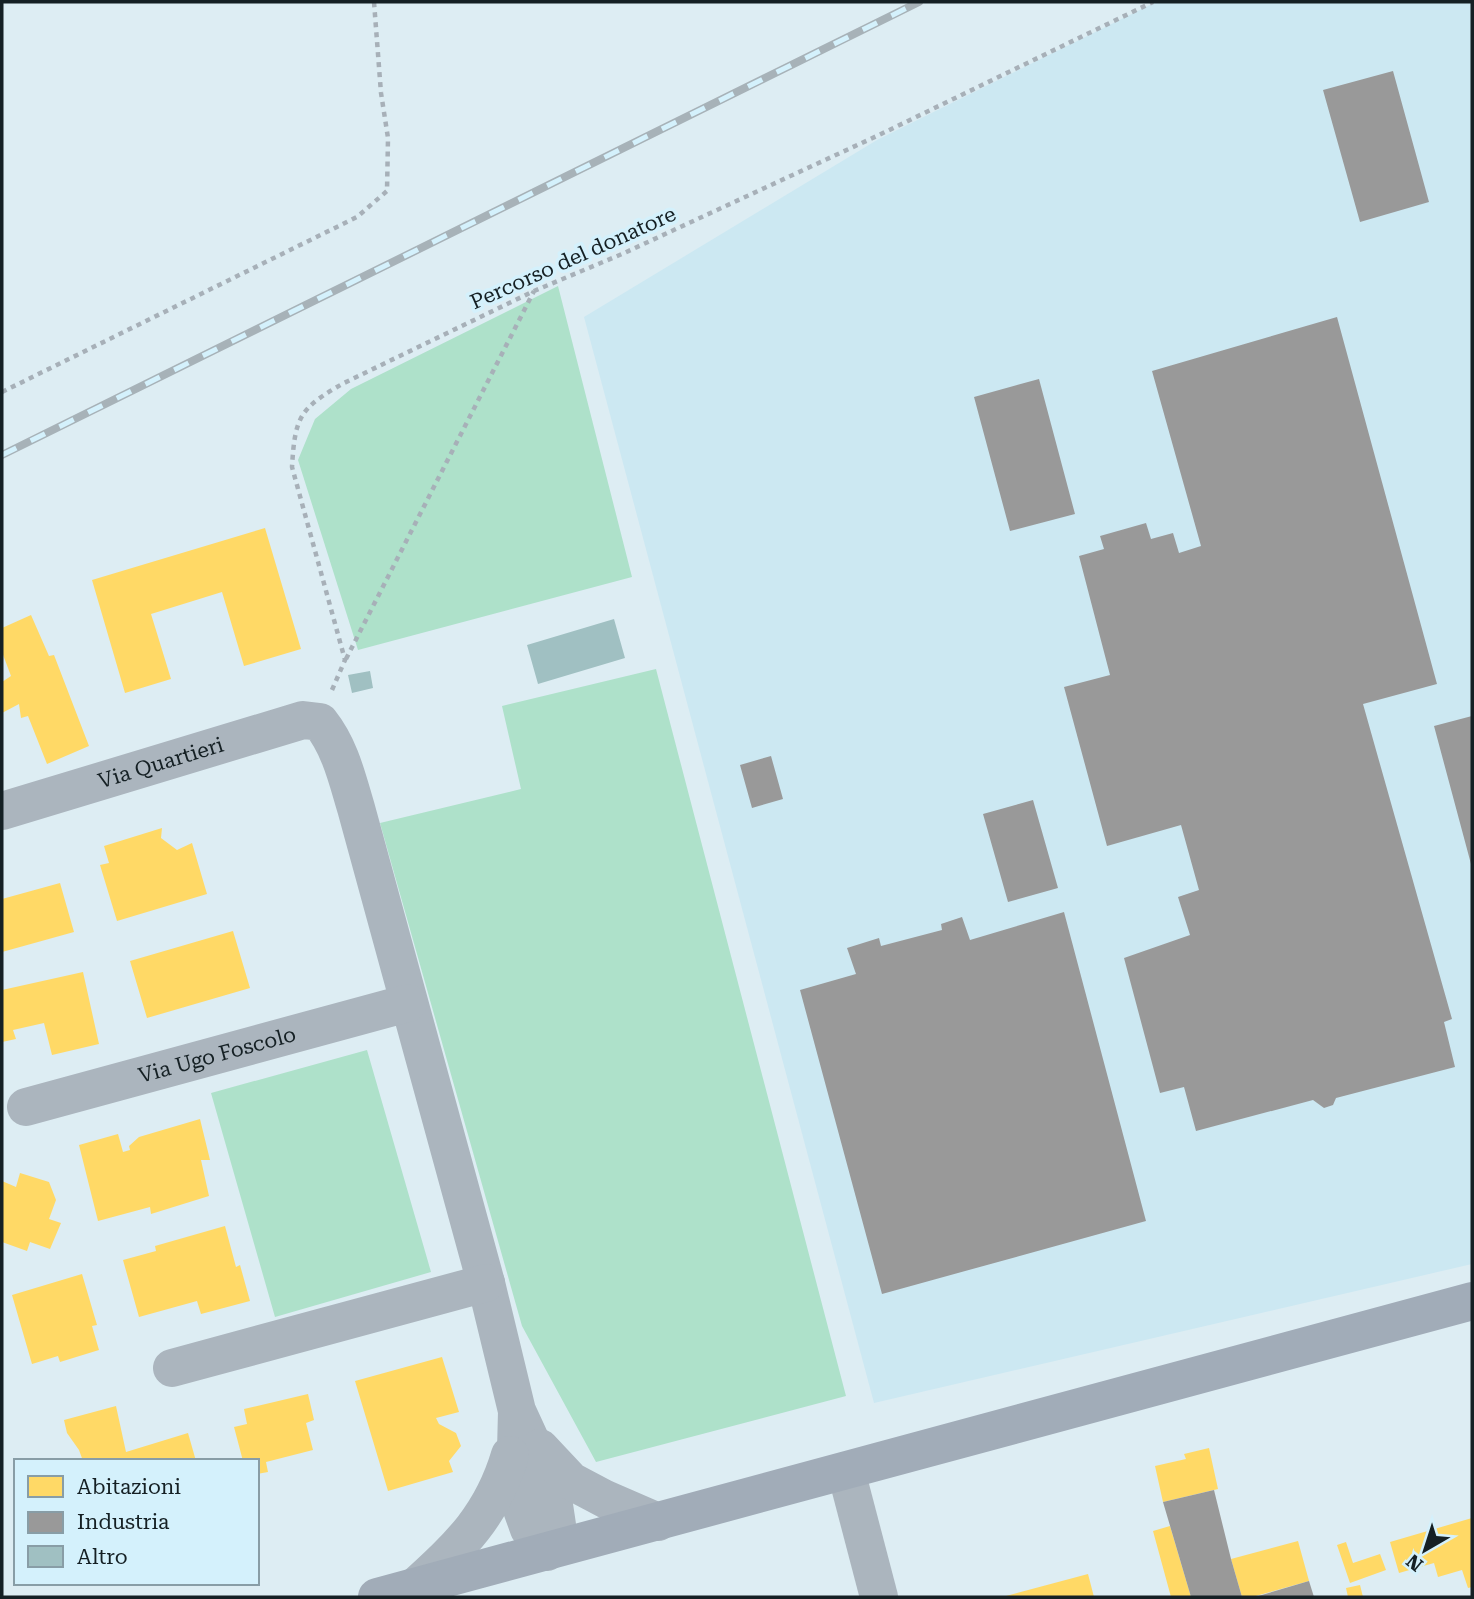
<svg xmlns="http://www.w3.org/2000/svg" width="1474" height="1599" font-family="'Roboto Serif',serif">
	<style>
		.built { fill: #cce8f2 }
		.green { fill: #aee1ca }
		.homes { fill: #ffd966 }
		.industry { fill: #999 }
		.building { fill: #a0c0c2 }
		.lines { fill: none; stroke-linecap: round; stroke-linejoin: round }
		.path { stroke: #a7b0b8; stroke-width: 4.5; stroke-dasharray: 5 5; stroke-linecap: butt }
		.minor { stroke: #abb5be; stroke-width: 38 }
		.major { stroke: #a1acb8; stroke-width: 38 }
		.rail-casing { stroke: #a7b2b8; stroke-width: 8 }
		.rail { stroke: #d4f1fc; stroke-width: 5; stroke-dasharray: 16; stroke-linecap: butt }
		.labels { text-anchor: middle; stroke-width: 7; stroke-linejoin: round; paint-order: stroke }
		.street-label { font-size: 21px; fill: #152024; stroke: #d4f1fc }
	</style>
	<rect width="100%" height="100%" fill="#ddedf3"/>
	<path class="built" d="M1156 2H1472V1264L874 1403 584 317 877 140Z"/>
	<path class="green" d="M558 286 632 577 358 650 298 460 315 419 351 389Z
		M656 669 846 1396 596 1462 522 1326 380 823 521 789 502 706Z
		M367 1050 431 1272 275 1317 211 1093Z"/>
	<path class="homes" d="M265 528 301 649 244 666 222 592 151 614 171 679 125 693 92 580Z
		M31 615 49 656 54 655 89 746 47 764 28 716 21 718 19 704 2 713V682L11 676 2 652V628Z
		M162 828 161 838 177 850 192 843 207 894 117 921 100 865 109 863 104 846Z
		M60 883 74 932 2 952V899Z
		M233 931 250 988 147 1018 130 961Z
		M83 972 99 1044 52 1055 44 1023 13 1030 16 1039 2 1042V990Z
		M200 1119 210 1160H201L209 1196 151 1214 150 1207 98 1221 79 1145 118 1134 123 1152 130 1150 129 1146 139 1137Z
		M20 1173 49 1182 56 1200 49 1219 61 1223 50 1249 30 1242 27 1251 2 1242V1181L16 1187Z
		M225 1226 236 1267 240 1265 250 1301 201 1314 197 1301 139 1317 123 1260 156 1251 155 1246Z
		M82 1274 97 1325 92 1326 99 1350 60 1362 58 1356 32 1364 12 1295Z
		M442 1357 459 1412 436 1418 439 1424 456 1433 461 1446 449 1461 453 1472 388 1491 355 1381Z
		M308 1394 314 1420 306 1423 313 1450 266 1462 268 1472 257 1474V1461H243L234 1427 247 1424 244 1409Z
		M116 1406 126 1452 188 1433 196 1461H83L79 1450 67 1433 64 1420Z
		M1209 1448 1218 1489 1163 1502 1155 1466 1186 1459 1184 1454Z
		M1472 1518V1587L1468 1588 1462 1570 1438 1577 1434 1563 1399 1573 1390 1542Z
		M1170 1526 1191 1597H1171L1153 1531Z
		M1298 1541 1309 1581 1252 1597H1242L1231 1559Z
		M1346 1542 1353 1563 1380 1554 1386 1570 1350 1583 1337 1545Z
		M1088 1574 1094 1597H1006V1596Z
		M1360 1585 1363 1597H1348L1346 1588Z"/>
	<path class="industry" d="M1393 71 1429 202 1360 222 1323 90Z
		M1337 317 1437 684 1363 704 1452 1019 1444 1022 1455 1067 1336 1098 1333 1105 1324 1108 1313 1100 1196 1131 1184 1087 1160 1093 1124 958 1190 935 1178 897 1199 890 1181 825 1107 846 1064 687 1110 675 1079 556 1104 549 1100 536 1146 523 1151 539 1173 533 1179 553 1201 546 1152 371Z
		M1039 379 1075 514 1010 531 974 397Z
		M1472 716V864H1471L1434 726Z
		M771 756 783 799 752 808 740 765Z
		M1033 800 1058 888 1008 902 983 814Z
		M1064 912 1146 1221 882 1294 800 990 856 974 847 948 879 938 881 946 942 930 941 924 962 917 970 940Z
		M1214 1490 1231 1559 1242 1597H1191L1163 1502Z
		M1309 1581 1314 1597H1255Z"/>
	<path class="building" d="M614 619 625 658 538 684 527 645Z
		M370 671 373 688 352 693 348 675Z"/>
	<g class="lines">
		<path class="path" d="M2 392 357 217 387 191 388 138 381 93 374 2
			M346 659 534 291
			M332 690 345 660 292 467C295 416 300 408 344 383L534 291 622 254 879 135 1153 2"/>
		<g class="minor">
			<path id="s1" d="M2 811 303 720 320 722C340 747 347 778 356 808L486 1283 517 1411 551 1485 557 1525 547 1552 529 1529 515 1490 517 1411"/>
			<path id="s2" d="M26 1107 408 1003"/>
			<path d="M172 1368 486 1283"/>
			<path d="M540 1448 571 1481 605 1499 658 1522"/>
			<path d="M846 1471 879 1597"/>
			<path d="M415 1587C461 1545 492 1516 510 1455"/>
		</g>
		<path class="major" d="M377 1597 1472 1301"/>
		<defs>
			<path id="rail" d="M2 455 919 2"/>
		</defs>
		<use href="#rail" class="rail-casing"/>
		<use href="#rail" class="rail"/>
	</g>
	<g class="labels">
		<g class="street-label">
			<text transform="translate(573 258) rotate(-24)" y="7">Percorso del donatore</text>
			<text dy="7" stroke="none"><textPath href="#s1" startOffset="166">Via Quartieri</textPath></text>
			<text dy="7" stroke="none"><textPath href="#s2" startOffset="198">Via Ugo Foscolo</textPath></text>
		</g>
	</g>
	<rect width="1474" height="1599" fill="none" stroke="#152024" stroke-width="7"/>
	<rect x="14" y="1459" width="245" height="126" fill="#d4f1fc" stroke="#889da6" stroke-width="2"/>
	<rect x="28" y="1476" width="35" height="21" fill="#ffd966" stroke="#889da6" stroke-width="2"/>
	<text x="77" y="1494" font-size="21" fill="#152024">Abitazioni</text>
	<rect x="28" y="1512" width="35" height="21" fill="#999999" stroke="#889da6" stroke-width="2"/>
	<text x="77" y="1529" font-size="21" fill="#152024">Industria</text>
	<rect x="28" y="1546" width="35" height="21" fill="#a0c0c2" stroke="#889da6" stroke-width="2"/>
	<text x="77" y="1564" font-size="21" fill="#152024">Altro</text>
	<g transform="translate(1425 1550) rotate(219)" stroke="#d4f1fc" stroke-width="5" paint-order="stroke">
	<path d="M0-5L12 26L0 18L-12 26Z" fill="#152024"/>
	<text y="-10" font-size="19" font-weight="bold" text-anchor="middle" fill="#152024">N</text>
	</g>
</svg>
